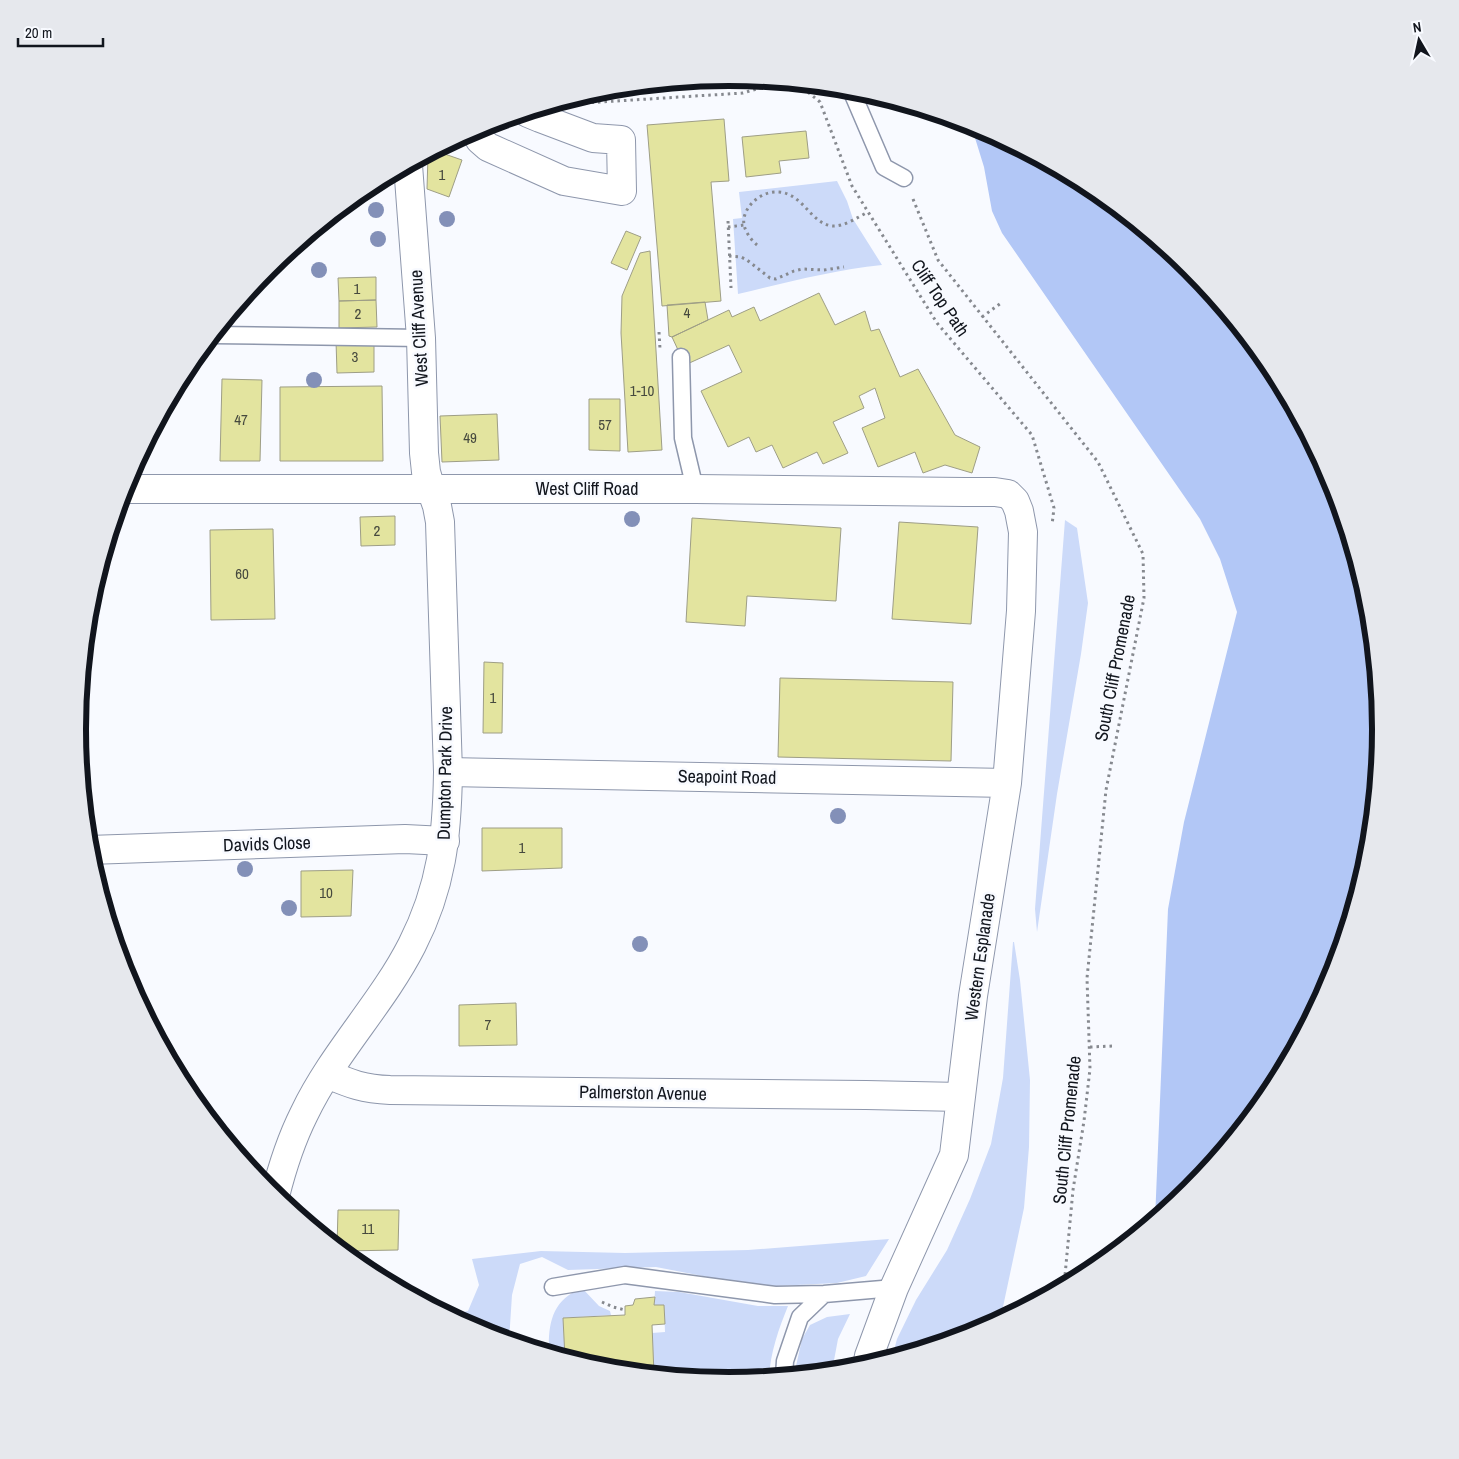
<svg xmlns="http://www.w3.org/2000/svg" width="1459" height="1459" font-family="'Archivo Narrow',sans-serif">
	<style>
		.green { fill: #ccdaf9 }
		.water { fill: #b2c7f6 }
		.building { fill: #e3e49f; stroke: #9e9e86 }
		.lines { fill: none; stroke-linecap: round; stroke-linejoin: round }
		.lane-casing { stroke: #8e97ac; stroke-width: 19 }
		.street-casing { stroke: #8e97ac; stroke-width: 30 }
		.secondary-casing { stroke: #8e97ac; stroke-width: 30 }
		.path { stroke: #86898f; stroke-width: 3; stroke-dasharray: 2.5 4; stroke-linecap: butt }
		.lane { stroke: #fff; stroke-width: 16 }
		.street { stroke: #fff; stroke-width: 28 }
		.secondary { stroke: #fff; stroke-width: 28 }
		.tree { fill: #8390b8 }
		.labels { text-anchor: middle; stroke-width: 5; stroke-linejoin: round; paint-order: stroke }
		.number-label { font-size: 15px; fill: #46493e }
		.street-label { font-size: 18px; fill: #11151d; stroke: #f8faff }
		.rim { fill: none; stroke: #11151d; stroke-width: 6 }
	</style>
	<rect width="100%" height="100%" fill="#f8faff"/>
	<path class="green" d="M837 181 847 201 853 219 882 265C833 270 785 283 738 294L733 219 742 218 739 192Z
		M1065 520 1077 528 1088 603 1081 654 1057 794 1037 932 1035 909Z
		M1013 942H1014L1020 980 1030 1080 1029 1147 1024 1208 1000 1321 979 1332 892 1358 897 1339 916 1300 947 1250 970 1199 991 1144 1003 1078Z
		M889 1239 866 1276 837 1283 776 1286 713 1278 656 1267 568 1270 542 1257 520 1264 512 1295 509 1341 480 1332 449 1315 468 1311 479 1285 472 1259 541 1251 625 1253 748 1250Z
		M582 1288 599 1306 610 1311 611 1315 563 1318 565 1358 549 1353C548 1323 552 1300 582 1288Z
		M655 1291 679 1292 758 1306H788C779 1328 770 1353 769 1378L729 1381 654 1374 652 1333 665 1332 664 1305H654Z
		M850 1314 838 1339 832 1371 794 1375 802 1339 810 1325 827 1317Z"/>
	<path class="water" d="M971 125 979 127 1092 188 1191 269 1272 368 1332 480 1369 603 1381 730 1369 857 1332 979 1271 1092 1190 1191 1155 1220 1168 909 1184 822 1237 612 1220 559 1200 519 1002 233 992 211 984 167Z"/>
	<path class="building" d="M724 119 729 181 711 182 721 301 662 306 647 125Z
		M806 131 809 158 779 161 781 173 746 177 742 137Z
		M436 151 462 160 449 197 427 189 428 155Z
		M373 184V193H361L368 187Z
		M626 231 641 237 627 270 611 263Z
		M650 251 662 450 628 452 621 333 622 296 640 253Z
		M376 277V300L339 301 338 278Z
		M819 293 835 325 865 311 871 331 879 329 900 377 918 369 955 435 980 447 972 473 945 465 923 473 915 452 878 467 862 428 885 418 875 388 859 396 864 408 833 422 848 453 823 464 817 452 783 468 772 445 756 452 749 437 728 447 701 391 742 372 729 345 685 365 672 337 729 310 732 317 754 307 760 321Z
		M376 300 377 327 339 328V301Z
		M705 302 708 320 672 337 669 336 667 305Z
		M336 341H374V372L337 373Z
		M222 379 262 380 260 461H220Z
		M382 386 383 461H280V387Z
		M589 399H620V451L589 450Z
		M497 414 499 460 442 462 440 416Z
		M395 516V545L361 546 360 517Z
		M692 518 841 528 836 601 747 596 745 626 686 622Z
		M899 522 978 527 971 624 892 619Z
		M273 529 275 619 211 620 210 530Z
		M484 662 503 663 502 733H483Z
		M780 678 953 682 951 761 778 757Z
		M482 828H562V868L482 871Z
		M353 870 351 916 301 917V871Z
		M516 1003 517 1045 459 1046V1005Z
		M338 1210H399L398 1250 342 1251 337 1247Z
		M655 1297 654 1305H664L665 1324 652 1325 654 1374 602 1369 565 1358 563 1318 625 1315V1306L633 1305 635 1299Z"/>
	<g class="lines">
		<defs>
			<path id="lane" d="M851 90 884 167 904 178
				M214 335 421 338
				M681 357 683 438 695 489
				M553 1287 625 1275 775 1295 824 1294 894 1288
				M784 1376 785 1361 800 1317 824 1294"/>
			<path id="street" d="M478 128 480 140 488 147 564 181 622 191 621 140 593 138 540 118 528 113
				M408 165 421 338 424 453 426 472 431 489
				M125 489H695L965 492H995L1008 494 1015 501 1019 511 1023 532 1021 611 1007 783 973 996 954 1155 894 1288 869 1356 867 1366
				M448 772 1007 783
				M89 850 405 839 445 841
				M327 1074C351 1084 363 1089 390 1090L866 1095 961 1097"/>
			<path id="secondary" d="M275 1196C282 1168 291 1140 304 1114 333 1053 382 1004 412 945 442 886 447 836 448 772L440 522 437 506 431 489"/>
		</defs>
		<use href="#lane" class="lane-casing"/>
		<use href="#street" class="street-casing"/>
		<use href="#secondary" class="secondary-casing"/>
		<path class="path" d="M798 84 820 102 852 186 937 323 1032 435 1054 508 1052 525
			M585 103 743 93 780 82
			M913 199 938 260 1098 462 1143 554 1144 598 1106 790 1087 978 1090 1069 1084 1121 1073 1190 1064 1286
			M728 221 731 288
			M728 227 744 225
			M757 245C750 239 742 228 744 218 747 203 763 191 778 192 803 193 810 223 832 226 844 227 858 217 868 212
			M729 256 741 257 747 260 770 278 776 279 794 271 802 269 824 270 844 267
			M982 317 1001 303
			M659 332 660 349
			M1090 1047 1113 1046
			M602 1302 613 1307 625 1310"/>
		<use href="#lane" class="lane"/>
		<use href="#street" class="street"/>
		<use href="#secondary" class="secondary"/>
	</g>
	<g class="tree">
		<circle cx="376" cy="210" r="8"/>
		<circle cx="447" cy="219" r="8"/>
		<circle cx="378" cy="239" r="8"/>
		<circle cx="319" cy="270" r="8"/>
		<circle cx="314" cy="380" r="8"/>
		<circle cx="632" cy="519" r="8"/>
		<circle cx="838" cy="816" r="8"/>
		<circle cx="245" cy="869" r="8"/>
		<circle cx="289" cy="908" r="8"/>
		<circle cx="640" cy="944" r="8"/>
	</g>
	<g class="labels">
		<g class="number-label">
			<text x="442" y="180">1</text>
			<text x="357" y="294">1</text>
			<text x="687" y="318">4</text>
			<text x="358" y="319">2</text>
			<text x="355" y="362">3</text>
			<text x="642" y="396">1-10</text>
			<text x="241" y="425">47</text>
			<text x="605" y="430">57</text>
			<text x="470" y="443">49</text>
			<text x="377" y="536">2</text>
			<text x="242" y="579">60</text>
			<text x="493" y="703">1</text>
			<text x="522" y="853">1</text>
			<text x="326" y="898">10</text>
			<text x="488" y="1030">7</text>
			<text x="368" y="1234">11</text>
		</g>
		<g class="street-label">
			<text transform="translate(940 298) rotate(56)" y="6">Cliff Top Path</text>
			<text transform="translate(419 328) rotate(-93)" y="6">West Cliff Avenue</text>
			<text x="587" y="495">West Cliff Road</text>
			<text transform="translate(1115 668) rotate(-79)" y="6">South Cliff Promenade</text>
			<text transform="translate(445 773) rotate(-89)" y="6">Dumpton Park Drive</text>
			<text transform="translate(727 777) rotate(1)" y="6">Seapoint Road</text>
			<text transform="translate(267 844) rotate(-2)" y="6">Davids Close</text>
			<text transform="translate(980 957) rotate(-82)" y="6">Western Esplanade</text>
			<text transform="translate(643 1093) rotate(1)" y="6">Palmerston Avenue</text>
			<text transform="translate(1067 1130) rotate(-84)" y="6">South Cliff Promenade</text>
		</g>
	</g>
	<path d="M0 0H1459V1459H0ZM86 729a643 643 0 1 1 1286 0a643 643 0 1 1-1286 0Z" fill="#e6e8ed" fill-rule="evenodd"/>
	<path class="rim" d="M86 729a643 643 0 1 1 1286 0a643 643 0 1 1-1286 0Z"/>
	<g transform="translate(1419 40) rotate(351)" stroke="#f8faff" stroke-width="4" paint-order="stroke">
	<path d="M0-4L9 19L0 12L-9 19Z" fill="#11151d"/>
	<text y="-8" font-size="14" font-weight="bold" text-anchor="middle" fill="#11151d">N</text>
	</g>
	<path d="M18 38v8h85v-8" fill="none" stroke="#11151d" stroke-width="2.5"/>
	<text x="25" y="38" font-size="15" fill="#11151d" stroke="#f8faff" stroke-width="4" paint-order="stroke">20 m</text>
</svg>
